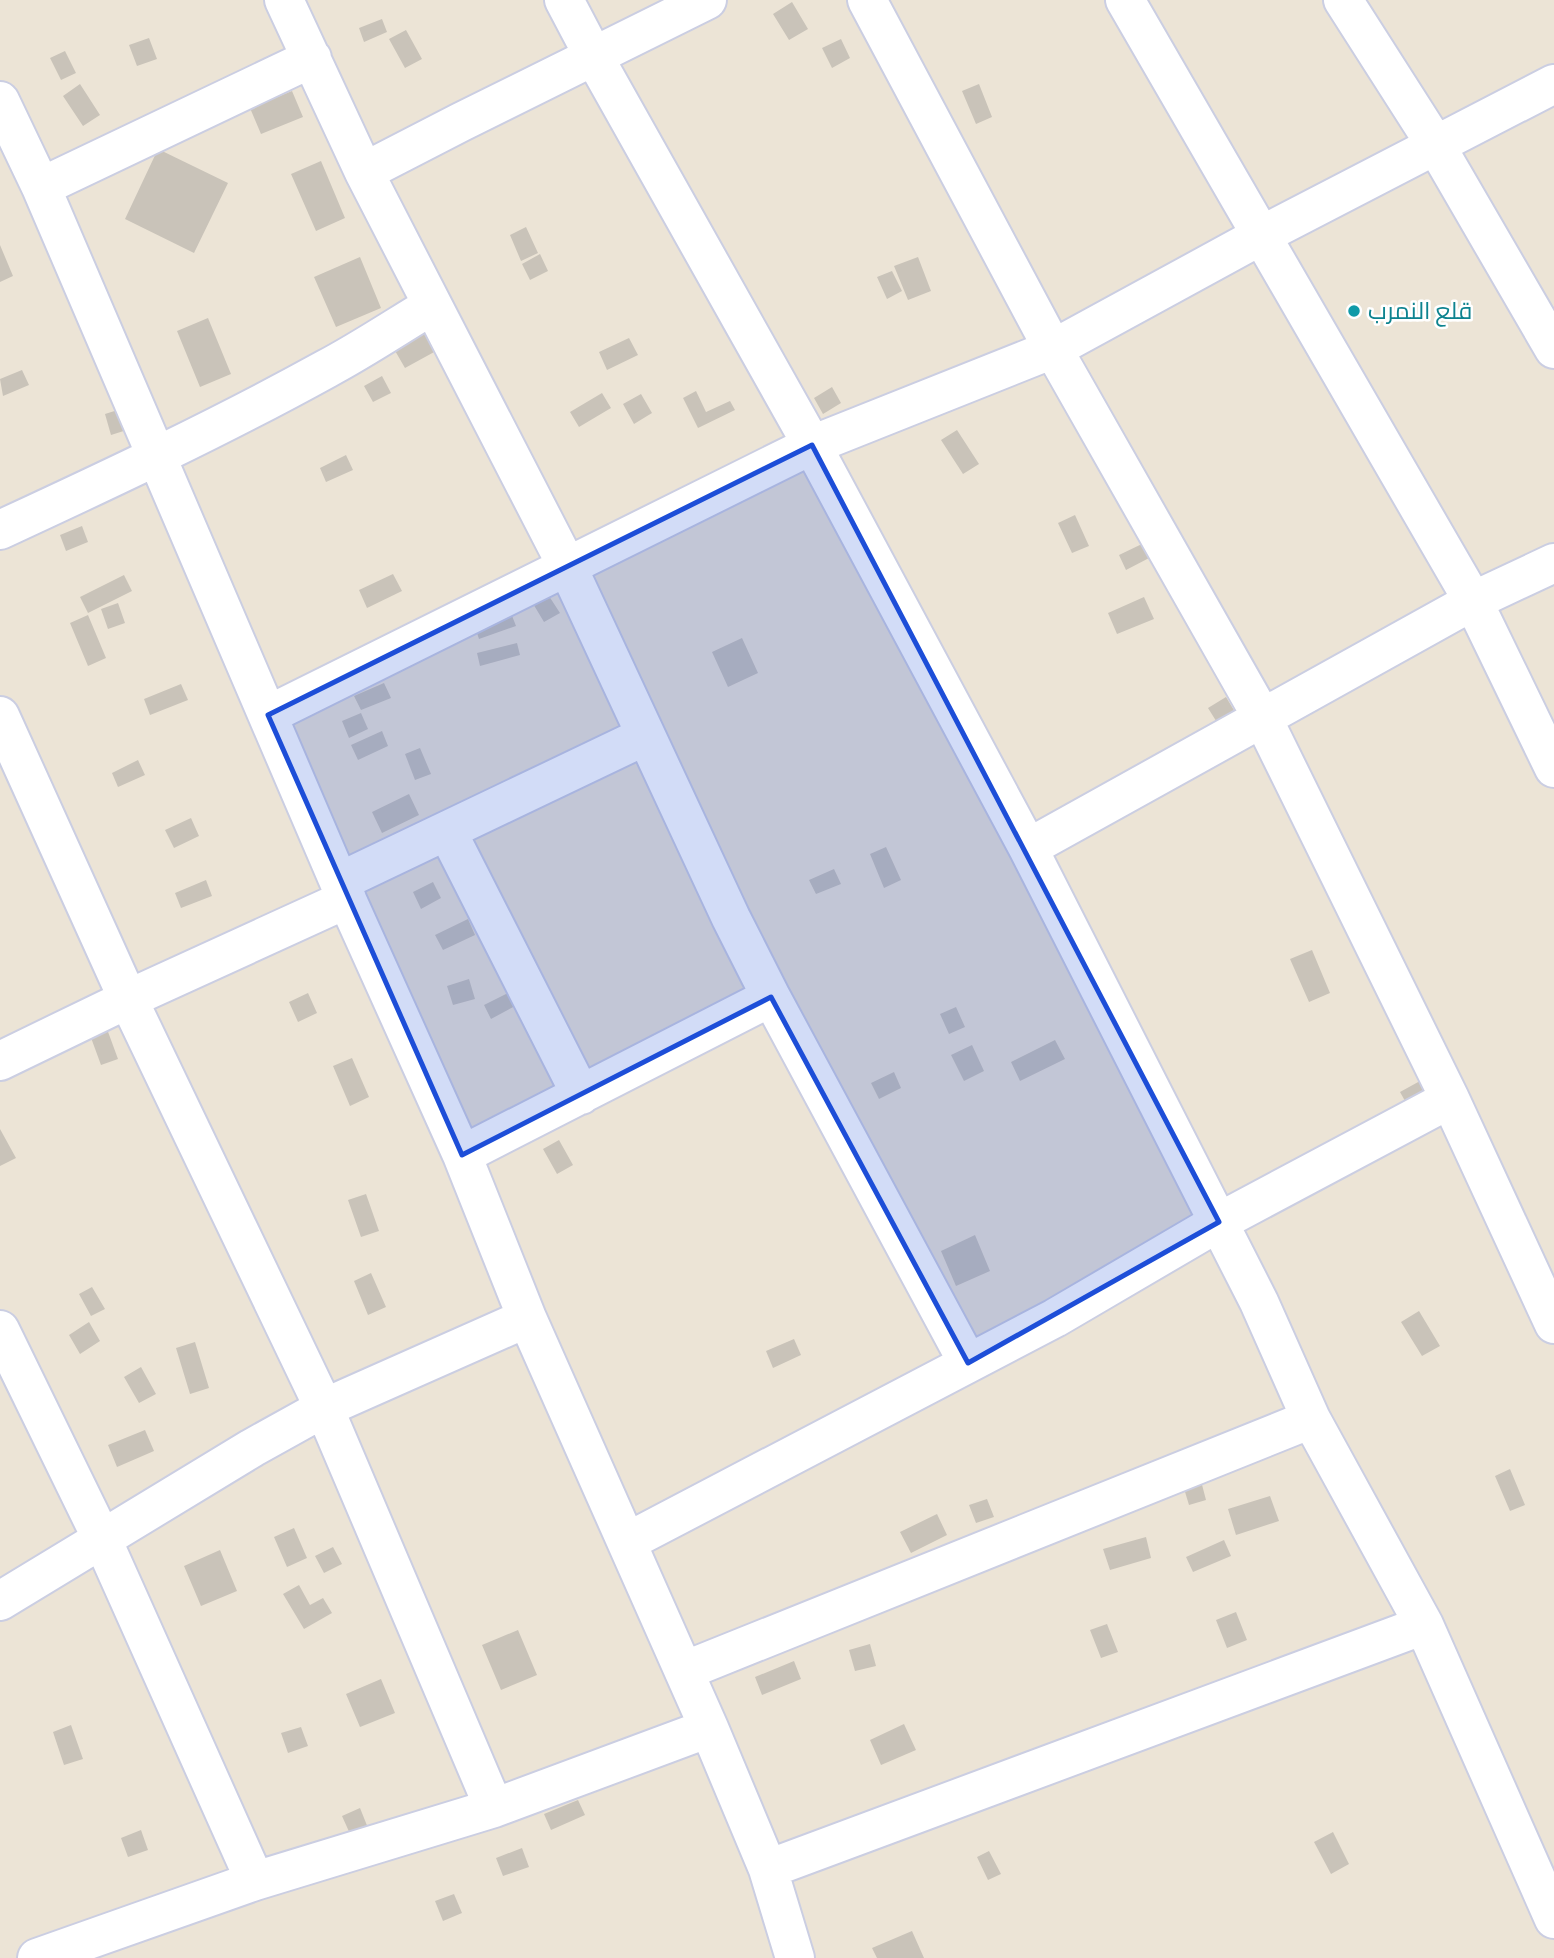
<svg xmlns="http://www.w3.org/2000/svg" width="1554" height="1958" font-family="Manrope,Cairo,sans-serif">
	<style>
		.building { fill: #c9c3b9 }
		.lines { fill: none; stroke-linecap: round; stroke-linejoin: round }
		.minor-casing { stroke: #cbcee2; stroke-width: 42 }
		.minor { stroke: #fff; stroke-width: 38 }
		.marked { fill: #1d4ed8; fill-opacity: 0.2; stroke: #1d4ed8; stroke-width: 5; stroke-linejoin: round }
		.culture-dot { fill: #0f9aa8; stroke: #fff; stroke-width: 2.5 }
		.labels { text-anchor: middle; stroke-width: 5; stroke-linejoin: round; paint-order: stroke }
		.culture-label { font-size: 24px; fill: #0d838f; stroke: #fff; text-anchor: start }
	</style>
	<rect width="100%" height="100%" fill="#ece4d6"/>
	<path class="building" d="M792 2 808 29 789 40 773 14Z
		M382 19 387 32 364 42 359 28Z
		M406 30 422 59 405 68 389 39Z
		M149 38 157 59 137 66 129 45Z
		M841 39 850 58 832 68 822 48Z
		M65 51 76 73 61 80 50 58Z
		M80 84 100 115 83 126 63 96Z
		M979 84 992 117 976 124 962 91Z
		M292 91 303 117 261 134 250 108Z
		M158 149 228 183 194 253 125 219Z
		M321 161 345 218 316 231 291 174Z
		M526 227 538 253 521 261 510 235Z
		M0 245 13 276 0 282Z
		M540 254 548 271 530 280 522 264Z
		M360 257 381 308 336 327 314 277Z
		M918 257 931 291 908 300 894 266Z
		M892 271 902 291 887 299 877 277Z
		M208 318 231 374 200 387 177 331Z
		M426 332 436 351 405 368 394 349Z
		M629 338 638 355 607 370 599 352Z
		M22 370 29 385 3 396 0 379Z
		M382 376 391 393 373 402 364 386Z
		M832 387 841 403 823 414 814 398Z
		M696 391 706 412 730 401 735 410 698 428 683 398Z
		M602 393 611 408 579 427 570 412Z
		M641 394 652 413 634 424 623 404Z
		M124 408 130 429 111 435 105 414Z
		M957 430 979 464 963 474 941 440Z
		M346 455 353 470 326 482 320 468Z
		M1075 515 1089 546 1072 553 1058 523Z
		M82 526 88 542 66 551 60 535Z
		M1144 543 1151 557 1126 570 1119 555Z
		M393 574 402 591 367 608 359 590Z
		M124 575 132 591 88 613 80 597Z
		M547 593 560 613 544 622 532 602Z
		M1144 597 1154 619 1117 634 1108 613Z
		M118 603 125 623 108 629 101 609Z
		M509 608 516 626 479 639 473 621Z
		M88 615 106 658 88 666 70 623Z
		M742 638 758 673 728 687 712 652Z
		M517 643 520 655 480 666 477 653Z
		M384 683 391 698 361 710 354 696Z
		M181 684 188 700 150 715 144 699Z
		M1226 697 1235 712 1218 724 1208 708Z
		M361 713 368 729 349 738 342 721Z
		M382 731 388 746 358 760 351 745Z
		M420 748 431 774 415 780 405 754Z
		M138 760 145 775 118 787 112 773Z
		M409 794 419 815 382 833 372 812Z
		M191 818 199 836 174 848 165 830Z
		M886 847 901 880 884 888 870 854Z
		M834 869 841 884 816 894 809 880Z
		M206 880 212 896 181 908 175 893Z
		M433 882 441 898 421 909 413 892Z
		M468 919 475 935 443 950 435 935Z
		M1312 950 1330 993 1309 1002 1290 959Z
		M469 979 475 999 453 1005 447 986Z
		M510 992 517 1005 491 1019 484 1005Z
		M308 993 317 1013 298 1022 289 1002Z
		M956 1007 965 1027 949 1034 940 1014Z
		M107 1029 118 1059 101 1065 90 1035Z
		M1055 1040 1065 1059 1020 1081 1011 1062Z
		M972 1045 984 1071 964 1081 951 1055Z
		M352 1058 369 1097 350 1106 333 1066Z
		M894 1072 901 1088 879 1099 871 1083Z
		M1420 1081 1428 1098 1409 1108 1400 1092Z
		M0 1129 16 1158 0 1166Z
		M559 1140 573 1165 557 1174 543 1149Z
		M366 1194 379 1231 361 1237 348 1200Z
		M975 1235 990 1271 956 1286 941 1251Z
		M371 1273 386 1307 368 1315 354 1281Z
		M92 1287 105 1309 91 1316 79 1294Z
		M1419 1311 1440 1346 1422 1356 1401 1322Z
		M89 1322 100 1341 80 1354 69 1335Z
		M794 1339 801 1355 773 1368 766 1351Z
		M195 1342 209 1388 190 1394 176 1348Z
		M141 1367 156 1394 139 1403 124 1377Z
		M145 1430 154 1451 117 1467 108 1445Z
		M1510 1469 1525 1505 1510 1511 1495 1476Z
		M1200 1477 1206 1500 1189 1505 1182 1482Z
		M1270 1496 1279 1521 1236 1535 1228 1509Z
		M987 1499 994 1517 976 1523 969 1505Z
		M937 1514 947 1535 911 1553 900 1532Z
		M294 1528 307 1558 287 1567 274 1537Z
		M1146 1537 1151 1558 1110 1570 1103 1549Z
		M1224 1540 1231 1556 1193 1572 1186 1557Z
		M333 1547 342 1564 324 1573 315 1556Z
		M220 1550 237 1591 201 1606 184 1566Z
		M299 1585 310 1605 323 1598 332 1613 304 1629 283 1594Z
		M1236 1612 1247 1640 1227 1648 1216 1620Z
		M1107 1624 1118 1652 1101 1658 1090 1630Z
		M518 1630 537 1675 501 1690 482 1645Z
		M870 1644 876 1666 855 1671 849 1650Z
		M794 1661 801 1679 762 1695 755 1677Z
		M381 1679 395 1713 360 1727 346 1694Z
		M904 1724 916 1750 881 1765 870 1740Z
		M71 1725 83 1759 64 1765 53 1732Z
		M301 1727 308 1746 288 1753 281 1733Z
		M578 1800 585 1815 551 1830 544 1814Z
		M360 1808 368 1828 351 1836 342 1816Z
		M141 1830 148 1850 128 1857 121 1838Z
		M1333 1832 1349 1864 1331 1874 1314 1842Z
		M522 1848 529 1867 503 1876 496 1858Z
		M989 1851 1001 1874 988 1880 977 1857Z
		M454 1894 462 1913 443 1921 435 1901Z
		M912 1931 924 1958H877L872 1948Z"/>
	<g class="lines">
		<defs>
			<path id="minor" d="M284 0 364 172 568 568 731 918 771 997 968 1363
				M564 0 594 57 812 445 1028 848 1259 1302 1311 1419 1424 1625 1554 1919
				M867 0 1053 349 1262 717 1450 1099 1554 1324
				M1125 0 1473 601 1554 768
				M1343 0 1435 144 1554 349
				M0 101 41 187 339 882 462 1155 527 1318 709 1728 768 1869 795 1958
				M364 172 461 122 707 0
				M41 187 312 58
				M0 530C110 479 219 428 326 369 362 350 396 327 431 306
				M268 715 812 445 1053 349 1262 235 1554 84
				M0 716 128 999 324 1408 494 1808
				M447 831 581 1095
				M1028 848 1473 601 1554 563
				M339 882 645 736
				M0 1061 128 999 347 899
				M462 1155 771 997
				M0 1330 102 1539 255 1881
				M627 1542 1055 1318 1219 1222 1450 1099
				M0 1601 252 1448 324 1408 527 1318
				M684 1671 1311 1419
				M768 1869 1424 1625
				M37 1958 255 1881 494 1808 709 1728"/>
		</defs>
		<use href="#minor" class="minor-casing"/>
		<use href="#minor" class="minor"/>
	</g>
	<path class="marked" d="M812 445 1219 1222 968 1363 771 997 462 1155 268 715Z"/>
	<circle class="culture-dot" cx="1354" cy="311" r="7"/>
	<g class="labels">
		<g class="culture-label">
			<text x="1368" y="319">قلع النمرب</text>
		</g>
	</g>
</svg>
